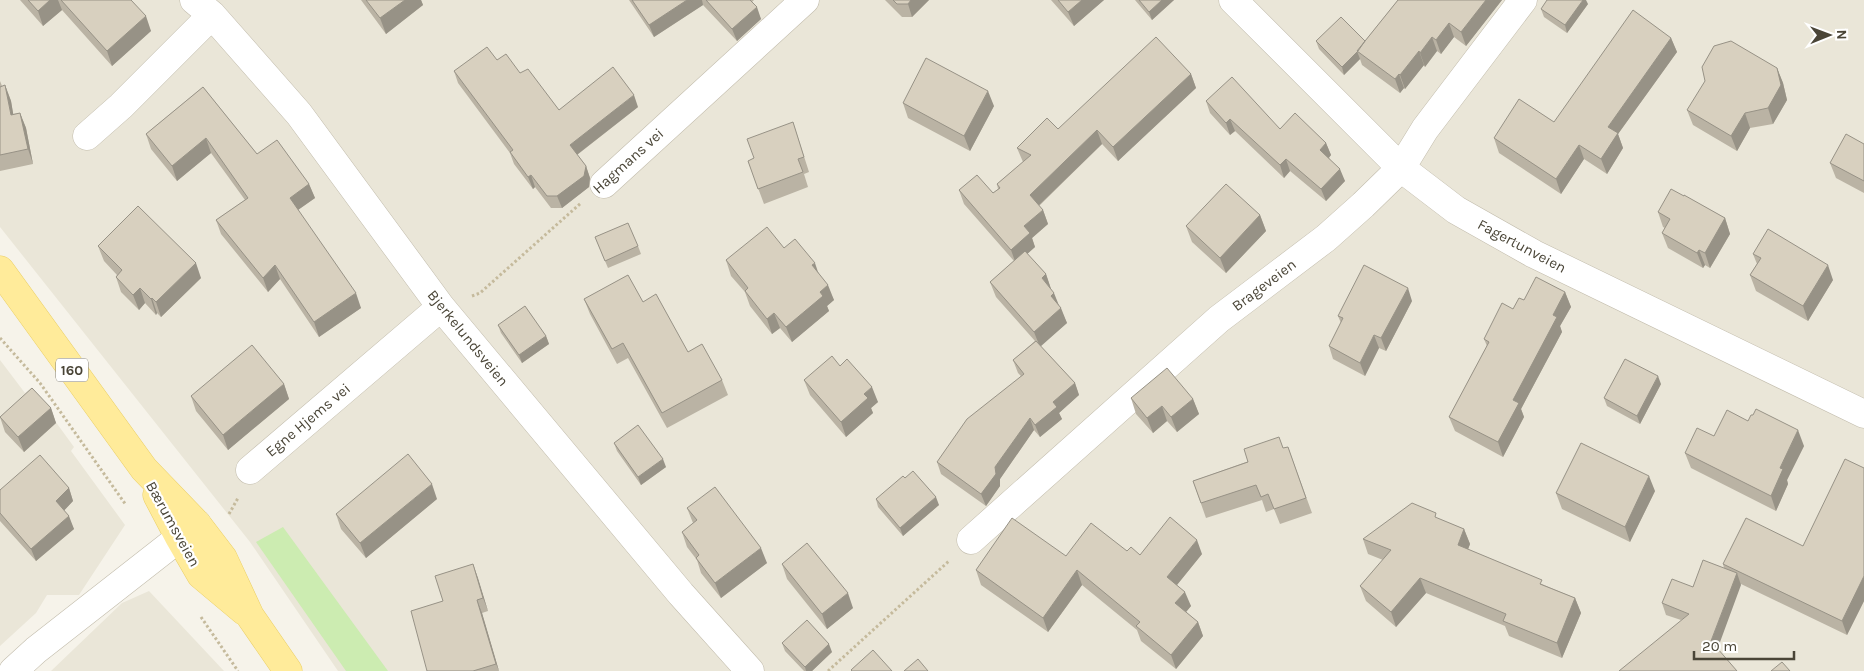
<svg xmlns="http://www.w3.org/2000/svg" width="1864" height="671" font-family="Karla,sans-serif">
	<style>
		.residential { fill: #eae6d8 }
		.green { fill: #ccecb1 }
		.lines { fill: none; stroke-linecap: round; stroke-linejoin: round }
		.minor-casing { stroke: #c2bcac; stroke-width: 29 }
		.major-casing { stroke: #eace64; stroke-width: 29 }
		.path { stroke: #c5ba9c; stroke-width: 3; stroke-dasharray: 2.5 2.5; stroke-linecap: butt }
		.minor { stroke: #fff; stroke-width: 28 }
		.major { stroke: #ffeb9a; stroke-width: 28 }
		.wall { fill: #bab3a4 }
		.shaded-wall { fill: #979286 }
		.building { fill: #d8d0bf; stroke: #979286 }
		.labels { text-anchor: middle; stroke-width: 4.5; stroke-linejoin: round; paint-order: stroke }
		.shield { fill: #fff; stroke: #807d73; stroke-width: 1 }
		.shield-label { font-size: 14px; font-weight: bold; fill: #4a4537 }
		.street-label { font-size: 15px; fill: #4a4537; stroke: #fff }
	</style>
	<rect width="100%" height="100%" fill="#f6f3ea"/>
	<path class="residential" d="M0 0H1864V671H338L250 542 0 227Z
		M0 360 25 393 31 388 74 447 71 451 125 525 79 595H47L36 613 0 646Z
		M149 591 224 671H51L122 603Z"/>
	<path class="green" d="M283 527 388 671H346L256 542Z"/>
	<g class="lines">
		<defs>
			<path id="minor" d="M194 0 212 15 299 114 441 307 681 594 750 671
				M1233 0 1401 168 1456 210 1534 254 1864 414
				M87 136 121 106 212 15
				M604 184 805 0
				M250 470 441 307
				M971 540 1219 319 1326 238 1363 205 1401 168 1425 129 1523 0
				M13 671 36 650 197 524"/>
			<path id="major" d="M0 270 144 469 197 524 223 558 250 616 288 671
				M157 495 179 537 201 575 244 611"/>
		</defs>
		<use href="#minor" class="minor-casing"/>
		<use href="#major" class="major-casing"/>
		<path class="path" d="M472 296 480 293 581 203
			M0 338 40 383 126 505
			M229 514 238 498
			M201 617 238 671
			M828 671 949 561"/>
		<use href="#minor" class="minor"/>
		<use href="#major" class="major"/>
	</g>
	<path class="wall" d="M20 0H131L151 31 112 66 62 10 43 26Z
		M361 0H421L423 5 386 34Z
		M629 0H754L752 2 761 19 737 41 703 5 654 37Z
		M885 0H929L912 17H902Z
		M1051 0H1104L1074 26Z
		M1135 0H1174L1152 20Z
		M1398 0H1502L1466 46 1454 37 1441 54 1437 51 1425 67 1424 65 1405 89 1404 88 1400 93 1362 65 1360 59 1344 75 1319 49 1316 41H1365Z
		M1588 4 1567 33 1544 17 1541 9Z
		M1671 38 1677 52 1618 134 1623 148 1607 174 1584 159 1561 194 1499 153 1494 138 1554 122Z
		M497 60 520 73 559 110 638 107 577 155 586 166 590 178 589 187 562 208H551L535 187 533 189 514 164 510 153 458 83 454 71Z
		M1777 68 1783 83 1787 100 1773 124 1750 128 1737 151 1693 125 1687 110Z
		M1191 74 1196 88 1118 161 1102 144 1039 206 1043 210 1048 224 1032 238 1035 247 1027 254 1046 274 1051 289 1067 323 1040 346 1075 383 1079 395 1059 413 1062 419 1040 437 1034 430 1000 479V486L986 506 941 474 937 462 1021 376 1018 373 1013 360 1035 341 996 297 990 282 1014 261 964 204 959 190 993 193 998 189 997 184 1023 162 1017 148 1058 129Z
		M0 81 2 86 5 85 11 101 13 114 20 113 26 128 33 164 0 171Z
		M203 87 257 154 309 184 315 198 298 210 361 308 319 337 280 279 268 292 221 234 216 220 245 200 211 153 177 181 151 149 146 134Z
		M1206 101 1280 129 1326 143 1331 155 1329 158 1345 181 1326 201 1290 171 1284 178 1235 131 1230 135 1210 113Z
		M903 103 994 106 970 151 908 118Z
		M793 122 809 172 804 174 808 187 764 204 748 161 754 158Z
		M1864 144V193L1836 178 1830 163Z
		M1684 196 1725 218 1730 234 1710 268 1705 265 1703 268 1668 248 1662 233 1665 228 1663 227 1658 212Z
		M1260 215 1266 231 1226 273 1192 242 1186 226Z
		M595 237 638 246 641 254 608 268Z
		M98 246 201 278 161 317 157 313 156 315 145 303 139 310 121 292 116 277 117 275 104 261Z
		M784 248 818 272 834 300 827 306 829 311 792 342 780 328 772 334 750 306 745 292 731 276 726 260Z
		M1753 254 1833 280 1808 321 1756 291 1750 275 1757 264Z
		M1565 292 1571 307 1560 326 1562 332 1521 409 1524 417 1503 457 1455 431 1449 417 1487 346 1484 339 1513 309 1524 300Z
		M584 299 643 302 688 352 722 380 728 395 667 428 628 358 617 364 590 314Z
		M1412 301 1386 351 1379 348 1365 376 1333 359 1329 346 1341 323 1338 316Z
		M498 325 546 336 549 344 522 363 501 333Z
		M840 366 878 402 871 408 873 413 846 437 810 395 804 380Z
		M284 384 289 399 228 450 196 411 191 396Z
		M1661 384 1640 424 1607 406 1604 398Z
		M1131 398 1193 399 1199 414 1177 432 1167 421 1153 433 1136 414Z
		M51 408 56 423 24 452 5 432 0 417Z
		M1748 421 1804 446 1787 480 1788 484 1776 511 1691 468 1685 453 1714 436Z
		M614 443 666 467 641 485 617 451Z
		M1288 447 1312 513 1280 524 1274 509 1266 512 1262 500 1206 518 1193 481Z
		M1864 468V601L1847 635 1741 584 1681 620 1666 615 1662 603 1693 587 1724 568 1723 564 1803 546Z
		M905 478 939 505 903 536 878 507 876 499Z
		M69 488 73 501 64 510 74 529 36 561 0 521V490Z
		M1655 491 1630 542 1562 509 1556 493Z
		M437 499 366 558 341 529 336 514Z
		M687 508 767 563 721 598 701 573 697 560 687 547 682 532 693 523Z
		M1438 519 1464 529 1470 544 1468 549 1544 585 1575 598 1581 613 1562 658 1509 636 1505 626 1426 593 1396 627 1366 601 1360 586 1383 560 1368 554 1363 539Z
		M1202 554 1177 585 1191 606 1186 612 1198 622 1203 636 1176 669 1141 641 1137 630 1082 585 1048 632 981 585 976 570 1066 556Z
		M473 564 488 611 482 613 499 671H427L443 601Z
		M782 564 853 608 827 629 787 579Z
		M782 643 832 652 812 671H804L785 651Z"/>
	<path class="shaded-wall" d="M50 0H58L62 10 43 26 38 11Z
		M405 0H421L423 5 386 34 380 18Z
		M687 0H702L703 5 654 37 649 25Z
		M911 0H929L912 17 908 4Z
		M1082 0H1104L1074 26 1068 12Z
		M1162 0H1174L1152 20 1149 12Z
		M1486 0H1502L1466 46 1461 32Z
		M1583 0H1586L1588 4 1567 33 1565 25Z
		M757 7 761 19 737 41 732 29Z
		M146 16 151 31 112 66 107 51Z
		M1449 23 1454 37 1441 54 1436 40Z
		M1432 37 1437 51 1425 67 1420 53Z
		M1671 38 1677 52 1618 134 1623 148 1607 174 1601 159 1608 127Z
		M1357 51 1360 59 1344 75 1342 67Z
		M1419 51 1424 65 1405 89 1400 75Z
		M1777 68 1783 83 1787 100 1773 124 1768 108Z
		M1191 74 1196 88 1118 161 1113 147Z
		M1399 74 1404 88 1400 93 1395 79Z
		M5 85 11 101 16 130 11 115Z
		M988 91 994 106 970 151 964 136Z
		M634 95 638 107 574 157 570 145Z
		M20 113 26 128 33 164 28 149Z
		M1745 113 1750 128 1737 151 1731 136Z
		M1230 119 1235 131 1230 135 1226 123Z
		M1097 130 1102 144 1035 209 1030 195Z
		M206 138 211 153 177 181 172 166Z
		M1326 143 1331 155 1325 162 1320 150Z
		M1579 145 1584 159 1561 194 1556 179Z
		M1286 159 1290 171 1284 178 1280 165Z
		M586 166 590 178 589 187 562 208 557 196Z
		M1340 169 1345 181 1326 201 1321 189Z
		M531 175 535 187 533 189 528 177Z
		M309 184 315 198 295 212 290 198Z
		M1043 210 1048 224 1032 238 1035 247 1016 264 1011 250 1024 226Z
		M1260 215 1266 231 1226 273 1220 258Z
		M1725 218 1730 234 1710 268 1705 253Z
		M1699 250 1705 265 1703 268 1697 253Z
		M196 263 201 278 161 317 156 302Z
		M815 263 820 278 812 265Z
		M275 265 280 279 268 292 263 278Z
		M1828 265 1833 280 1808 321 1803 306Z
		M1046 274 1051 289 1042 278Z
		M828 285 834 300 827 306 829 311 792 342 786 327 820 292Z
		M140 288 145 303 139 310 133 295Z
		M1408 288 1412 301 1386 351 1381 338Z
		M1565 292 1571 307 1560 326 1562 332 1521 409 1524 417 1503 457 1498 442 1513 400 1553 315Z
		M356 293 361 308 319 337 314 322Z
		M1054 293 1060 308 1051 296Z
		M152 298 157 313 156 315 151 299Z
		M1061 308 1067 323 1040 347 1034 332Z
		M774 313 780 328 772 334 767 319Z
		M1374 335 1379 348 1365 376 1360 363Z
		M546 336 549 344 522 363 519 355Z
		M1658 376 1661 384 1640 424 1637 416Z
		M1075 383 1079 395 1059 413 1062 419 1040 437 1035 425 1053 402Z
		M284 384 289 399 228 450 223 435Z
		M872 387 878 402 871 408 873 413 846 437 841 422 864 394Z
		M1193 399 1199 414 1177 432 1171 417Z
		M1162 406 1167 421 1153 433 1147 418Z
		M51 408 56 423 24 452 18 437Z
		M1030 418 1034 430 1000 479V486L986 506 981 494 995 467Z
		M1798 430 1804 446 1787 480 1788 484 1776 511 1771 496 1780 468Z
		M663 459 666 467 641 485 638 477Z
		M1649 476 1655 491 1630 542 1625 527Z
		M432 484 437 499 366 558 360 543Z
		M69 488 73 501 61 514 56 501Z
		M936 497 939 505 903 536 900 528Z
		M69 516 74 529 36 561 31 549Z
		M1464 529 1470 544 1464 560 1458 545Z
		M1197 540 1202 554 1172 591 1167 577Z
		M761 548 767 563 721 598 715 583Z
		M473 564 478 578 488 611 483 598Z
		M1077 570 1082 585 1048 632 1043 618Z
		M1737 573 1741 585 1716 653 1711 641Z
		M1864 576V601L1847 635 1842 621Z
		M1420 578 1426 593 1396 627 1391 612Z
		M1185 592 1191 606 1181 618 1175 603Z
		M848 593 853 608 827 629 822 614Z
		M1575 598 1581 613 1562 658 1557 643Z
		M477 600 482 613 499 671 496 664Z
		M1198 622 1203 636 1176 669 1171 655Z
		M829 644 832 652 812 671H806L805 667Z"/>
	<path class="building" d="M28 0H50L38 11Z
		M61 0H131L146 16 107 51Z
		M366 0H405L380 18Z
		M632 0H687L649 25Z
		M706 0H750L757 7 732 29Z
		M893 0H911L908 4H897Z
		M1058 0H1082L1068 12Z
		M1139 0H1162L1149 12Z
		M1398 0H1486L1461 32 1449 23 1436 40 1432 37 1420 53 1419 51 1400 75 1399 74 1395 79 1357 51Z
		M1547 0H1583L1565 25 1541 9Z
		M1633 10 1671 38 1608 127 1618 133 1601 159 1579 145 1556 179 1494 138 1519 99 1554 122Z
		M1341 17 1365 41 1358 51 1342 67 1316 41Z
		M1156 37 1191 74 1113 147 1097 130 1030 195 1043 210 1024 226 1030 233 1011 250 959 190 977 175 993 193 1000 188 997 184 1031 155 1017 148 1047 118 1058 129Z
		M1731 41 1777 68 1781 85 1768 108 1745 113 1731 136 1687 110 1705 81 1702 67 1714 46Z
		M487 47 497 60 506 54 520 73 528 69 559 110 613 67 634 95 570 145 586 166 584 176 557 196H547L531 175 528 177 510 152 513 150 454 71Z
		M926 58 988 91 964 136 903 103Z
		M1232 77 1280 129 1295 113 1326 143 1320 150 1340 169 1321 189 1286 159 1280 165 1230 119 1226 123 1206 101Z
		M5 85 11 115 20 113 28 149 0 155V87Z
		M203 87 257 154 277 140 309 184 290 198 356 293 314 322 275 265 263 278 216 220 248 198 206 138 172 166 146 134Z
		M793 122 804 157 798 159 803 172 758 189 748 161 754 158 747 139Z
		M1846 134 1864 144V181L1830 163Z
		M1226 184 1260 215 1220 258 1186 226Z
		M1671 189 1684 196V195L1725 218 1705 253 1699 250 1697 253 1662 233 1670 219 1658 212Z
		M138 206 196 263 156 302 152 298 151 299 140 288 133 295 116 277 122 270 98 246Z
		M628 223 638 246 605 261 595 237Z
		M767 227 784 248 795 239 815 263 812 265 828 285 820 292 823 296 786 327 774 313 767 319 745 291 748 288 726 260Z
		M1768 229 1828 265 1803 306 1750 275 1761 258 1753 254Z
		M1025 251 1046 274 1042 278 1054 293 1051 296 1061 308 1034 332 990 282Z
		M1364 265 1408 288 1381 338 1374 335 1360 363 1329 346 1343 318 1338 316Z
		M628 275 643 302 656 294 688 352 702 344 722 380 662 413 623 343 612 349 584 299Z
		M1536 277 1565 292 1553 315 1557 317 1513 400 1519 403 1498 442 1449 417 1489 342 1484 339 1502 303 1513 309 1519 298 1524 300Z
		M525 306 546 336 519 355 498 325Z
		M1036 341 1075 383 1053 402 1057 407 1035 425 1030 418 995 467 996 474 981 494 937 462 967 419 1024 374 1013 360Z
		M252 345 284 384 223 435 191 396Z
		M832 356 840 366 847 359 872 387 864 394 868 398 841 422 804 380Z
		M1625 359 1658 376 1637 416 1604 398Z
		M1167 368 1193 399 1171 417 1162 406 1147 418 1131 398Z
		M32 388 51 408 18 437 0 417Z
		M1756 409 1798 430 1780 468 1783 469 1771 496 1685 453 1697 428 1714 436 1727 410 1748 421 1751 415H1753Z
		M638 425 663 459 638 477 614 443Z
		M1279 437 1283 448 1288 447 1306 498 1274 509 1268 494 1261 497 1256 485 1201 503 1193 481 1248 462 1244 449Z
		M1581 443 1649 476 1625 527 1556 493Z
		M408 454 432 484 360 543 336 514Z
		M40 455 69 488 56 501 69 516 31 549 0 513V490Z
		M1845 459 1864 468V576L1842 621 1723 564 1746 518 1803 546Z
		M913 471 936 497 900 528 876 499 903 476 905 478Z
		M715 487 761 548 715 583 696 558 699 555 682 532 697 520 687 508Z
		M1412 503 1436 513 1435 517 1464 529 1458 545 1542 580 1540 584 1575 598 1557 643 1503 621 1506 614 1420 578 1391 612 1360 586 1391 550 1363 539Z
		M1170 517 1197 540 1167 577 1185 592 1175 603 1198 622 1171 655 1136 626 1140 622 1077 570 1043 618 976 570 1012 518 1066 556 1091 523 1127 551 1131 547 1140 555Z
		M807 543 848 593 822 614 782 564Z
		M1703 560 1737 573 1711 641 1737 671H1619L1689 614 1662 603 1672 579 1693 587Z
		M473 564 483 598 477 600 496 664 473 671H427L411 611 443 601 435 576Z
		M807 620 829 644 805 667 782 643Z
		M873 650 892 671H852L851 670Z
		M918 659 928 671H904Z
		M1782 662 1790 671H1771Z"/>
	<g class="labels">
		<rect class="shield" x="56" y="358.5" width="32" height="23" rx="4"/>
		<g class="shield-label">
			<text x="72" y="375">160</text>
		</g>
		<g class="street-label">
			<text transform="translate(628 161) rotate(-42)" y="5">Hagmans vei</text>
			<text transform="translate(1522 246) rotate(28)" y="5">Fagertunveien</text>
			<text transform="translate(1264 285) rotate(-37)" y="5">Brageveien</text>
			<text transform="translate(468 338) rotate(51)" y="5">Bjerkelundsveien</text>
			<text transform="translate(308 420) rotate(-40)" y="5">Egne Hjems vei</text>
			<text transform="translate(173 524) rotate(61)" y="5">Bærumsveien</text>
		</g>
	</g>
	<g transform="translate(1829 35) rotate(89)" stroke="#ffffff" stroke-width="4" paint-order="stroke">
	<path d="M0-4L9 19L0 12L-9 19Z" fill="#4a4537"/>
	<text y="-8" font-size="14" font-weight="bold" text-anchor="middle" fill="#4a4537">N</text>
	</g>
	<path d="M1694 651v8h100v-8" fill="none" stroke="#4a4537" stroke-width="2.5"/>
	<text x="1702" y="651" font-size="15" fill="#4a4537" stroke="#ffffff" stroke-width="4" paint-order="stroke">20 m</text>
</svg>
